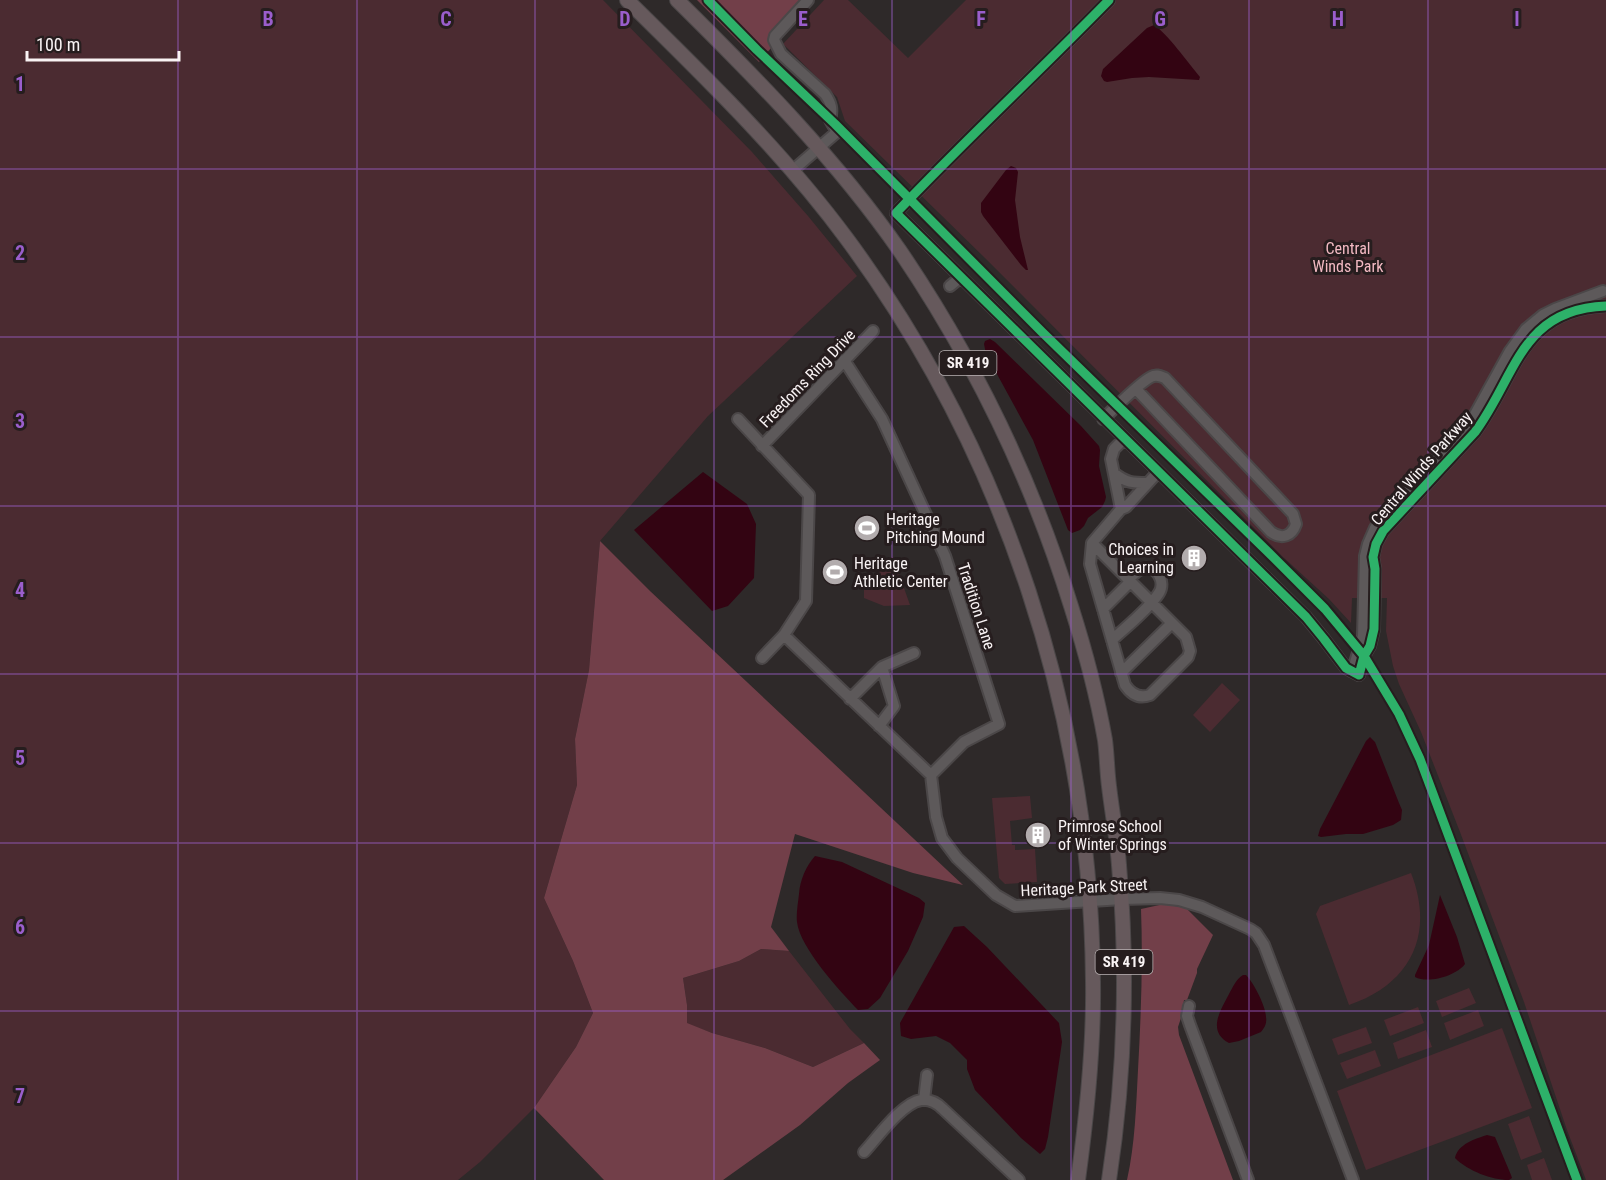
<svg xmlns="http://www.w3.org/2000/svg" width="1606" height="1180" font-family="'Roboto Condensed',sans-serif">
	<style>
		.green { fill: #4b2b31 }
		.forest { fill: #723f49 }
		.water { fill: #330412 }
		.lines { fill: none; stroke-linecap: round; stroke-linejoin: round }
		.minor-casing { stroke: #4b4748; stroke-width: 14 }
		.major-casing { stroke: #4b4748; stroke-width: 16 }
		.minor { stroke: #5d595a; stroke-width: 10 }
		.major { stroke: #66595c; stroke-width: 14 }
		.cycleway-casing { stroke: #261d1e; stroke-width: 13 }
		.cycleway { stroke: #2db169; stroke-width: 9 }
		.grid { fill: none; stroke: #9a5ecc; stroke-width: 1.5; stroke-opacity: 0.55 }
		.labels { text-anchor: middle; stroke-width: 6; stroke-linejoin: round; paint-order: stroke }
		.shield { fill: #261d1e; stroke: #bab3b4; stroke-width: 1.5 }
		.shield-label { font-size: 15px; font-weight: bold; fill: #f9f3f4 }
		.park-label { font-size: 16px; fill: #f3bac3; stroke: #261d1e }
		.street-label { font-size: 16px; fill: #f9f3f4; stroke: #261d1e }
		.poi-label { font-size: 16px; fill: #f9f3f4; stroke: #261d1e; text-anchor: start }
		.grid-label { font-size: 20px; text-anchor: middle; font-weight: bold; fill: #9a5ecc; stroke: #261d1e; stroke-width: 6; stroke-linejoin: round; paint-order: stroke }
	</style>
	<rect width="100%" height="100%" fill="#2e2929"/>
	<path class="green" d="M0 0H603L752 152 808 216 857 276 708 416 600 541 589 670 575 739 577 785 544 898 573 961 593 1013 576 1047 534 1108 480 1162 458 1180H0Z
		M824 0H848L908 58 966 0H1606V1180H1586L1567 1130 1524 1002 1460 832 1421 732 1399 684 1393 666 1386 631 1387 598H1352L1351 623 1329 599 1283 557 985 258 845 121 837 97 783 44Z
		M893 557 910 605 884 606 864 598V586L879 584V561Z
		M1222 683 1240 700 1210 732 1193 715Z
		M1030 796 1032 818 1010 821 1012 845H1015V850L1035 849 1037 882 1005 884 999 878 992 798Z
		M1411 873C1435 934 1411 984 1349 1005L1316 914 1320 906Z
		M761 949 789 951 850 1029 864 1043 813 1067 765 1048 712 1033 687 1024V1005L683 978 739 961Z
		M1469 988 1476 1003 1442 1017 1436 1001Z
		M1418 1007 1424 1023 1390 1036 1384 1020Z
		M1478 1010 1484 1026 1450 1040 1444 1023Z
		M1366 1027 1372 1043 1338 1055 1332 1039Z
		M1502 1028 1532 1108 1366 1170 1337 1091Z
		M1426 1030 1432 1047 1398 1059 1393 1043Z
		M1375 1050 1381 1066 1347 1079 1340 1063Z
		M1529 1116 1542 1152 1521 1160 1508 1124Z
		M1544 1158 1552 1180H1532L1527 1165Z"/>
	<path class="forest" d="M697 0H801L771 33 769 39 771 48 759 62Z
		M600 541 650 591 963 885 913 873 795 834 771 927 789 951 761 949 739 961 683 978 687 1005V1023L712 1033 765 1048 813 1067 864 1043 880 1060 848 1083 800 1125 723 1180H604L534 1108 576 1047 593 1013 573 961 544 898 577 785 575 739 589 670Z
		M1164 904 1186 908 1213 935 1197 969V973L1187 1000H1184L1182 1015 1178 1027 1179 1035 1233 1180H1127C1135 1144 1136 1107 1138 1070 1141 1016 1143 963 1141 909Z"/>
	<path class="water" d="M1154 25C1167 33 1189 64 1200 77L1199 80 1149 77 1132 78 1107 82 1104 81 1101 76 1103 69 1147 28Z
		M1011 166 1016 168 1018 172 1015 200 1020 237 1028 270H1026L1021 265 983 216 981 212V203L1006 170Z
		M990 339 995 342 1081 426 1099 446 1100 450 1099 466 1106 497 1105 501 1102 507 1088 518 1084 526 1080 530 1072 533 1068 530 1033 440 986 354 984 344 985 341Z
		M703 472 747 504 756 524 754 578 728 606 712 611 634 530Z
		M1370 737 1375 742 1399 803 1402 810 1401 820 1393 825 1363 834H1346L1321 837 1318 836 1320 829 1366 741Z
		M815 856 842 862 919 898 925 903 923 917 908 951 880 998 868 1009 858 1010C840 991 800 948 797 922 796 914 798 903 799 894 800 880 806 866 815 856Z
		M1440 895 1457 937 1465 964C1456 976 1428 984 1415 977V975L1429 945Z
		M964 926 987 947 1059 1023 1062 1042 1048 1137 1045 1149 1040 1154 1021 1138 975 1090 967 1069V1060L950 1043 936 1036 911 1039 901 1036 900 1023 954 927Z
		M1243 975H1246C1254 983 1266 1007 1266 1017 1267 1023 1265 1027 1261 1032L1239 1041 1229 1043C1207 1031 1220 1011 1229 994 1233 987 1236 979 1243 975Z
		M1487 1135 1495 1137 1511 1175 1512 1178 1509 1180C1492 1180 1468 1171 1455 1158 1458 1144 1475 1139 1487 1135Z"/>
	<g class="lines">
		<defs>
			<path id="minor" d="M1109 0C1039 72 965 140 896 213L1306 617 1324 639 1346 668 1359 675 1364 656 1370 646 1374 629 1375 569 1373 557 1376 544 1383 531 1475 432C1516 377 1520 309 1606 306
				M792 171 837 132 830 120C833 109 831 103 825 94L781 54 774 40 775 36 808 0
				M950 286 961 277
				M844 360 882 419 945 556 999 724 964 742 931 775
				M738 419 809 495 806 601 784 635 762 658
				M1103 419C1114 409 1140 382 1151 377 1156 374 1160 376 1165 378L1293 514 1296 524C1292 536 1282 540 1271 532L1136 389
				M762 446 873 331
				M1114 473C1126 483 1133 483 1148 483
				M1121 509 1111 459 1114 449 1124 439
				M1092 543 1186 637 1190 651 1188 657 1150 695C1139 699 1131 694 1125 685L1090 564 1092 543 1121 509 1126 507 1158 472
				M1103 609 1130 582
				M784 635 931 775 936 817 942 838 957 858 996 895 1015 906 1122 899 1160 898 1179 900 1202 907 1250 929 1256 933 1264 945 1353 1180
				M1112 640C1126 627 1149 609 1159 593 1166 582 1157 565 1143 568 1137 570 1132 576 1128 580
				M1351 671 1354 666 1363 636 1365 556 1368 544 1375 528 1473 418 1510 351 1526 329 1543 315 1555 309 1603 291
				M1121 673 1172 623
				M850 699 882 667 914 653
				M879 726 894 706 882 667
				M1189 1006 1187 1016 1190 1025 1248 1180
				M924 1100 927 1075
				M864 1152C877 1138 902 1103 921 1100 930 1099 937 1103 943 1109L1019 1180"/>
			<path id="major" d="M627 0C704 76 782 151 847 239 1005 453 1091 715 1093 982 1094 1048 1087 1114 1078 1180
				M677 0C757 79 836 159 900 251 974 360 1032 480 1071 606 1085 650 1097 695 1105 740 1107 755 1107 771 1109 786 1112 812 1117 838 1119 865 1128 970 1125 1075 1109 1180"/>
		</defs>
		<use href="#minor" class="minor-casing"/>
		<use href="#major" class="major-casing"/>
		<use href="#minor" class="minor"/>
		<use href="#major" class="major"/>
		<defs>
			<path id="cycleway" d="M708 0 757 50 835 124 1042 332 1267 551 1325 609 1364 656 1399 714 1420 759 1577 1180
				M1109 0C1039 72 965 140 896 213L1306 617 1324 639 1346 668 1359 675 1364 656 1370 646 1374 629 1375 569 1373 557 1376 544 1383 531 1475 432C1516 377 1520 309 1606 306"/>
		</defs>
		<use href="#cycleway" class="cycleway-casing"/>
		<use href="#cycleway" class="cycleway"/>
	</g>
	<path class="grid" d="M178 0V1180M357 0V1180M535 0V1180M714 0V1180M892 0V1180M1071 0V1180M1249 0V1180M1428 0V1180M0 169H1606M0 337H1606M0 506H1606M0 674H1606M0 843H1606M0 1011H1606"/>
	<defs>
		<symbol id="stadium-disc" viewBox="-11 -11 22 22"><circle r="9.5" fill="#b2acad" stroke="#261d1e"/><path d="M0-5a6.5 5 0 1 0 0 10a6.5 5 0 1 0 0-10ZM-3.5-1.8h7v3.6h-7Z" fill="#fff"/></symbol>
		<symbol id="building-disc" viewBox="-11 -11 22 22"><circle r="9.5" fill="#b2acad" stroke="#261d1e"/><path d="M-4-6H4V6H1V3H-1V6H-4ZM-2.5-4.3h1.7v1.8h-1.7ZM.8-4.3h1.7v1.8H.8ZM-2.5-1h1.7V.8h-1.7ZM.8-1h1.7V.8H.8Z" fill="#fff"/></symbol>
	</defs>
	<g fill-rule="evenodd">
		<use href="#stadium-disc" x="852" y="513" width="30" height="30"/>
		<use href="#building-disc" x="1179" y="543" width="30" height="30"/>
		<use href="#stadium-disc" x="820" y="557" width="30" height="30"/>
		<use href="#building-disc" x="1023" y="820" width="30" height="30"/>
	</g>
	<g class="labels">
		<g class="shield">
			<rect x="939.5" y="351" width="57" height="24" rx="4.5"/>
			<rect x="1095.5" y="950" width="57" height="24" rx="4.5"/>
		</g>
		<g class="shield-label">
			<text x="968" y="368">SR 419</text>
			<text x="1124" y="967">SR 419</text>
		</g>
		<g class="park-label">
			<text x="1348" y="254">Central<tspan x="1348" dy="18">Winds Park</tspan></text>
		</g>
		<g class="street-label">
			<text transform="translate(807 378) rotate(-46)" y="6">Freedoms Ring Drive</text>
			<text transform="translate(1421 468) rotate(-49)" y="6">Central Winds Parkway</text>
			<text transform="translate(977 606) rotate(72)" y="6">Tradition Lane</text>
			<text transform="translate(1084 887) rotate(-3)" y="6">Heritage Park Street</text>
		</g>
		<g class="poi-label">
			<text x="886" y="525">Heritage<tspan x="886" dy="18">Pitching Mound</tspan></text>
			<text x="1174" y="555" text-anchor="end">Choices in<tspan x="1174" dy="18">Learning</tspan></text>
			<text x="854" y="569">Heritage<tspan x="854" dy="18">Athletic Center</tspan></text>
			<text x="1058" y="832">Primrose School<tspan x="1058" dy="18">of Winter Springs</tspan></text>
		</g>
	</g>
	<g class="grid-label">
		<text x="268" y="26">B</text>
		<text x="446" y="26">C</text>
		<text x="625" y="26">D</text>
		<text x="803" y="26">E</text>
		<text x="981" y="26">F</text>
		<text x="1160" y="26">G</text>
		<text x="1338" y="26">H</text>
		<text x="1517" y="26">I</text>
		<text x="20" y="91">1</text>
		<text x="20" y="260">2</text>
		<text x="20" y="428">3</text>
		<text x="20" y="597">4</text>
		<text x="20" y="765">5</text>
		<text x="20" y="934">6</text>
		<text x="20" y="1103">7</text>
	</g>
	<path d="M27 51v9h152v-9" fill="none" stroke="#f9f3f4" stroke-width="3"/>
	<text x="36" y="51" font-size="18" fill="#f9f3f4" stroke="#261d1e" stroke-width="4.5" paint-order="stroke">100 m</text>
</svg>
